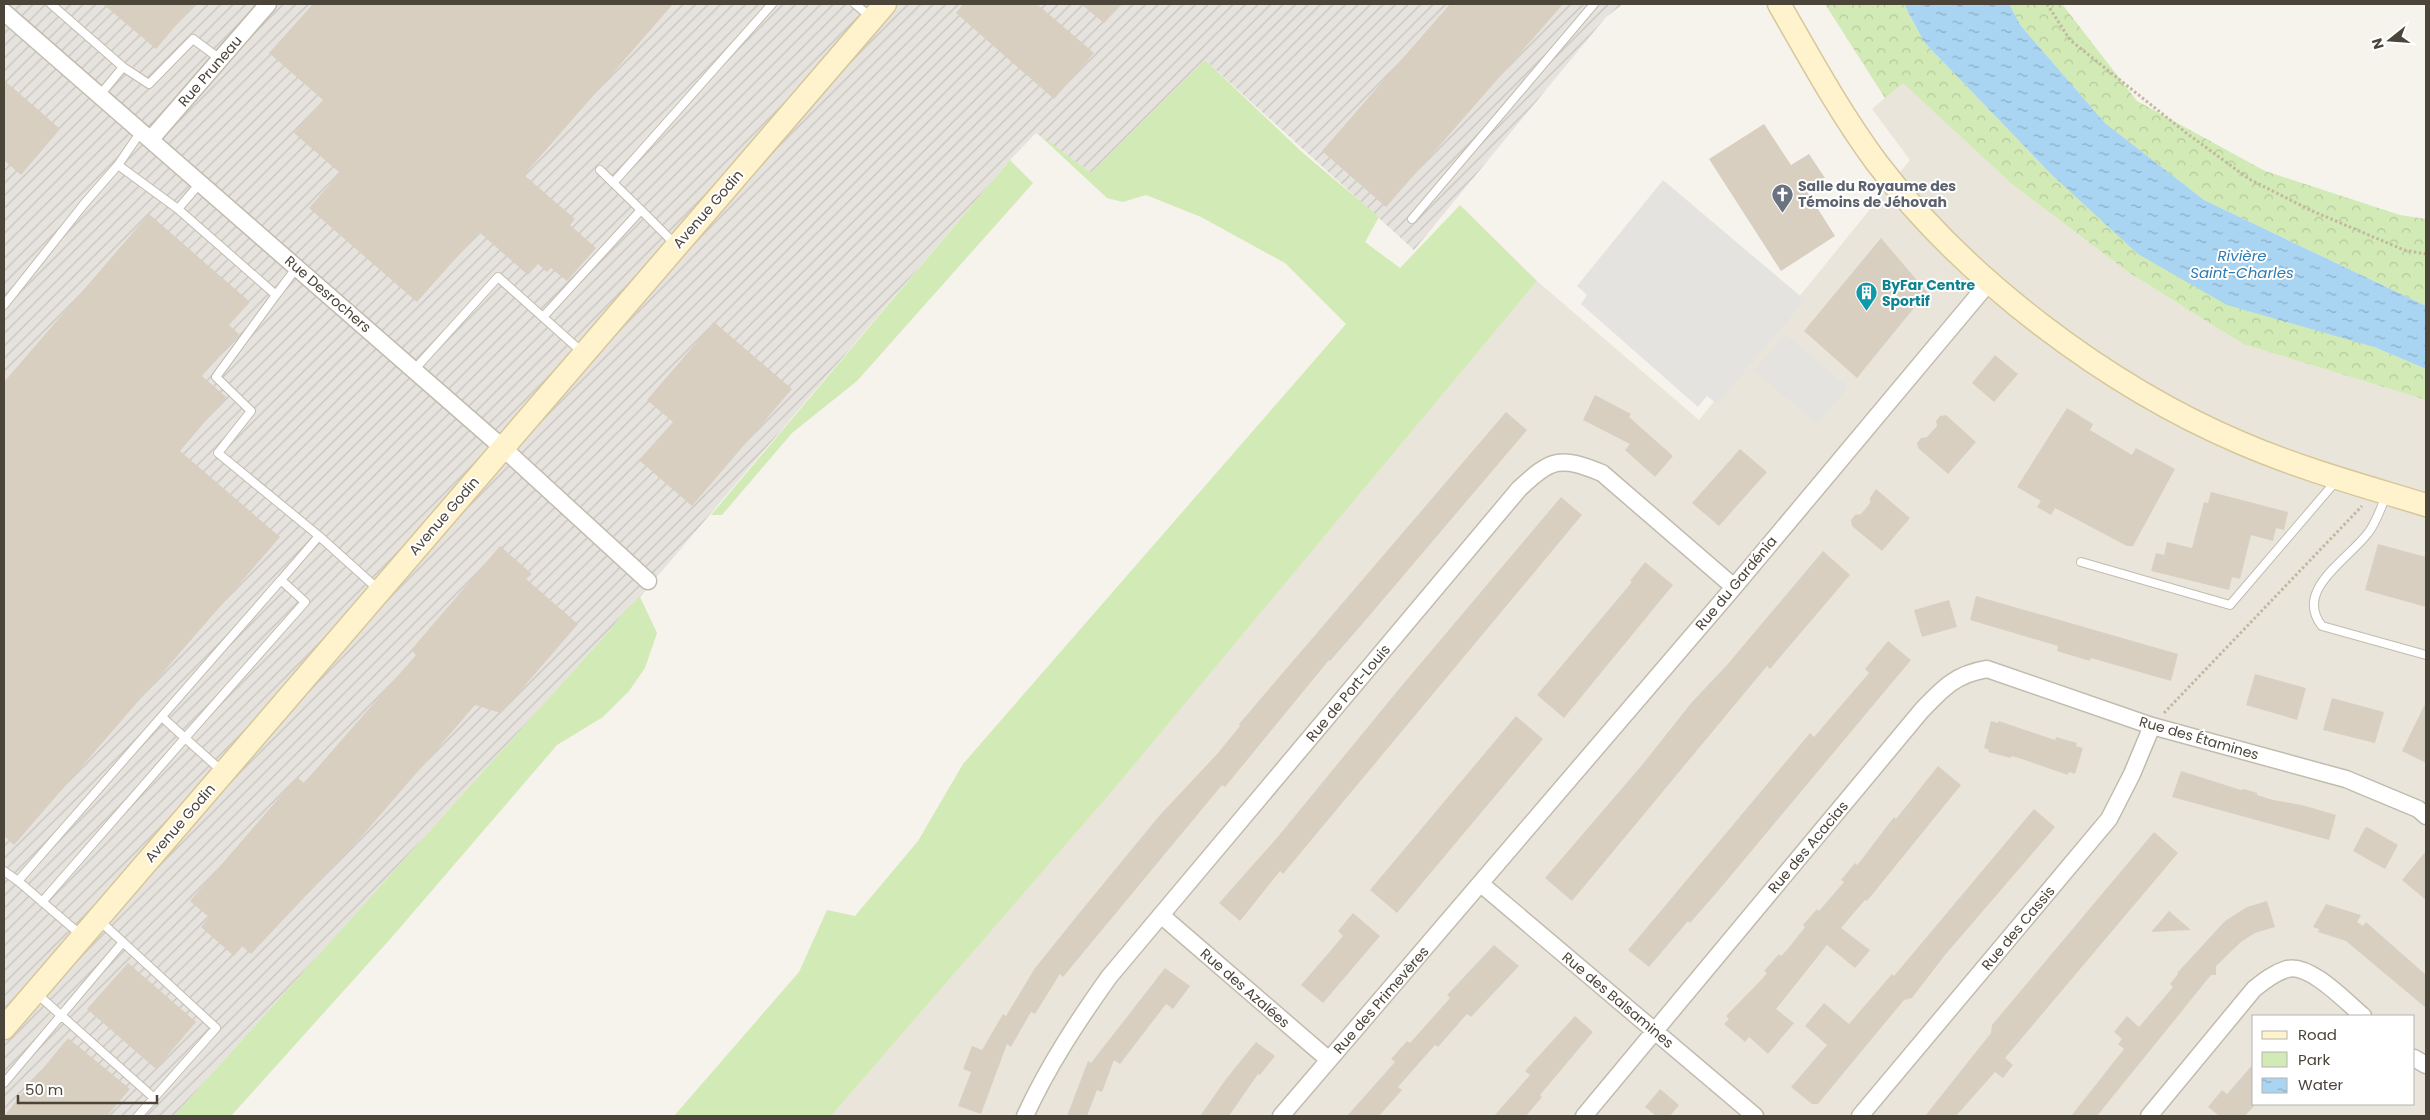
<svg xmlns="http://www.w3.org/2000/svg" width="2430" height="1120" font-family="Poppins,sans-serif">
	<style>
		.residential { fill: #eae5da; fill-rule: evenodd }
		.industrial { fill: url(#industrial-furrows) }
		.green { fill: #d2eab5 }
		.forest { fill: url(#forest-crowns) }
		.parking { fill: #e5e3e0 }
		.water { fill: url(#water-ripples) }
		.building { fill: #d8cfc1 }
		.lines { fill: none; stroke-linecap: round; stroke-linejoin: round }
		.lane-casing { stroke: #c2bbae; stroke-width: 10 }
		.street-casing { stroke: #c2bbae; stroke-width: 19 }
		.secondary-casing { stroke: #d6c79b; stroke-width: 25 }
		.path { stroke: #c4b79f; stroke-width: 3; stroke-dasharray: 2.5 2.5; stroke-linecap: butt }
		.lane { stroke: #fff; stroke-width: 8 }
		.street { stroke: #fff; stroke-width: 16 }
		.secondary { stroke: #fff3cd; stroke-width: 22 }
		.labels { text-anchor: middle; stroke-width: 4; stroke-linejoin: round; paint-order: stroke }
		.street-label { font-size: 14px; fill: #4b4439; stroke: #fff }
		.worship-label { font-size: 14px; font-weight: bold; fill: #5b616d; stroke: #fff; text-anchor: start }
		.culture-label { font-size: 14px; font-weight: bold; fill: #0d838f; stroke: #fff; text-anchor: start }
		.water-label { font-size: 15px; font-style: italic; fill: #2e7ab2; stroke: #fff }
	</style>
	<defs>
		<pattern id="industrial-furrows" width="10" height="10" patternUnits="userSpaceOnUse" patternTransform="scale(1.25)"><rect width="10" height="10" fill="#e6e2dd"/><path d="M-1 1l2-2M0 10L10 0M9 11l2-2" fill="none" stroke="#c7c3be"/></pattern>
		<pattern id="forest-crowns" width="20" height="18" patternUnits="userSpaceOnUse" patternTransform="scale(1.25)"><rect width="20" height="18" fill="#d2eab5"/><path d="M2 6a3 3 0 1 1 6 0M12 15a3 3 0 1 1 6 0" fill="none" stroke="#b6ca9c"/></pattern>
		<pattern id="water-ripples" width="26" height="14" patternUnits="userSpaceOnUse" patternTransform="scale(1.25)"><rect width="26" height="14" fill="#a9d4f2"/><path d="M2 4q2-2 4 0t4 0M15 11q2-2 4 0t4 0" fill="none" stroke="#8caec5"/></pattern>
	</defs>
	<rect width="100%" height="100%" fill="#f6f3ec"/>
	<path class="residential" d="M1903 82 2013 185 2128 272 2243 344 2426 400V1116H831L1114 789 1537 281 1699 420 1910 160 1872 109ZM2254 1016H2414V1104H2254Z"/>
	<path class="industrial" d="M4 4H1623L1606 17 1414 250 1205 60 1091 173 1036 133 1010 160 640 597 626 609 610 630 174 1116H4Z"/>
	<path class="green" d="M1205 60 1303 153 1379 217 1365 242 1400 268 1460 205 1537 281 1114 789 831 1116H674L799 972 827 910 855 916 918 841 963 764 1346 324 1285 263 1201 217 1146 195 1123 202 1107 198 1036 132 1091 173Z
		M1010 160 1033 183 857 381 792 433 722 515H711Z
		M640 597 657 633 645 668 629 691 603 717 557 745 392 937 231 1116H174L610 630 626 609Z"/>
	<path class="forest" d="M1825 4H1904L1924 42 2051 174 2374 347 2426 369V400L2243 344 2128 272 2013 185 1903 83 1885 98Z
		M2009 4H2062L2137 101 2265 171 2400 215 2426 219V306L2204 200 2105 123 2021 26Z"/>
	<path class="parking" d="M1663 180 1805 300 1717 404 1707 396 1698 407 1581 304 1587 295 1577 286Z
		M1785 334 1848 387 1817 424 1754 371Z"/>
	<path class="water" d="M1904 4H2009L2021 26 2105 123 2204 200 2426 306V369L2374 347 2227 305 2138 254 2051 174 1924 42Z"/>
	<path class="building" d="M103 4H194L156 49Z
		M313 4H673L524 175 575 219 570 225 596 248 567 281 551 268 547 272 538 264 528 275 479 232 417 302 309 208 340 173 294 133 323 100 269 53Z
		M963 4H1037L1094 53 1054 99 956 13Z
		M1081 4H1121L1104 23Z
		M1450 4H1563L1386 207 1322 151Z
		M4 80 60 129 21 175 4 160Z
		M1764 124 1791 165 1809 154 1825 178 1806 190 1835 236 1781 271 1709 159Z
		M149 214 250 302 229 325 239 334 202 376 226 397 180 451 280 537 14 845 4 836V382Z
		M1881 238 1927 292 1857 378 1804 331Z
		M714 322 792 389 692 506 639 460 673 422 647 400Z
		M1995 355 2018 374 1994 402 1972 383Z
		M1595 395 1631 414 1629 417 1673 456 1655 477 1625 450 1630 444 1583 420Z
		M2067 408 2093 424 2090 430 2132 455 2136 448 2175 469 2133 546H2127L2055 508 2051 515 2037 507 2041 501 2017 487Z
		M1506 412 1527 430 1364 622 1330 661 1329 660 1225 787 1222 785 1063 977 1060 974 1035 1014 1031 1012 1011 1047 1007 1044 981 1114 958 1106 971 1072 963 1069 972 1046 982 1050 1003 1014 1006 1016 1035 968 1081 911 1159 816 1218 753 1240 726 1239 724Z
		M1946 415 1976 442 1948 474 1918 448 1917 443 1921 438 1927 437 1937 426 1936 421 1940 416Z
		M1740 449 1767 472 1719 526 1692 503Z
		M1876 489 1910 518 1882 551 1852 526 1851 520 1855 515 1861 514 1870 503V498Z
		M2211 492 2288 512 2284 530 2276 528 2273 541 2251 535 2240 579 2232 577 2229 590 2151 571 2156 553 2164 555 2167 542 2192 548 2204 502 2208 503Z
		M1561 497 1582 515 1283 874 1280 871 1240 921 1219 903 1276 839 1399 689Z
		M2378 544 2426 557V607L2365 590Z
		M500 546 532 574 526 579 578 624 501 713 475 705 363 835 251 954 242 946 234 956 201 927 209 917 190 901 297 777 304 783 416 655 411 650Z
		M1823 551 1850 575 1770 669 1767 666 1572 901 1545 878 1642 765 1692 702 1727 665Z
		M1645 562 1673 585 1564 718 1537 695 1632 582 1630 581Z
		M1976 596 2178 654 2171 681 2091 658 2090 661 2057 651 2058 646 1970 620Z
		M1949 600 1957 627 1922 637 1914 610Z
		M1888 641 1911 660 1718 891 1690 923 1688 921 1649 967 1628 950 1810 733 1814 737 1869 673 1865 669Z
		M2255 674 2306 688 2297 720 2246 705Z
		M2332 698 2384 712 2375 743 2323 730Z
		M2426 702V763L2402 751Z
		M1516 716 1543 739 1397 913 1370 890Z
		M1991 721 1998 723 1999 721 2055 740 2056 737 2077 743 2076 746 2083 748 2075 774 2069 772 2068 775 2019 758 2011 756V758L1988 752 1989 750 1984 748Z
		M1938 766 1961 785 1867 901 1865 900 1841 928 1870 950 1855 968 1827 945 1776 1009 1794 1023 1768 1054 1749 1037 1745 1042 1724 1024 1729 1019 1726 1016 1763 978 1767 973 1764 971 1779 954 1781 956 1786 951 1805 927 1803 925 1817 909 1819 911 1844 882 1841 880 1855 863 1857 865 1862 859 1894 817 1896 819Z
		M2181 771 2241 790 2244 789 2257 793V795L2273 800 2302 805 2336 815 2329 840 2172 797Z
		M2034 809 2055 827 1945 955 1912 998 1904 1000 1822 1099 1818 1104H1812L1791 1087 1827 1045 1805 1026 1824 1003 1849 1024 1892 974 1894 976Z
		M2367 827 2398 845 2385 869 2353 851 2365 828Z
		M2154 832 2178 853 2005 1058 2013 1065 2003 1078 1995 1072 1956 1116H1925L1991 1033 1992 1025Z
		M2426 851V900L2402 880Z
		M2267 901 2275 927 2255 933 2241 942 2216 966V975H2211L2097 1116H2071L2124 1049 2118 1044 2122 1039 2114 1032 2127 1016 2139 1027 2173 987 2170 984 2178 974 2177 973 2225 921 2247 907Z
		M2326 904 2361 915 2357 922 2363 926 2366 922 2426 975V1008L2346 941 2318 932 2319 929 2313 927Z
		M2169 911 2191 930 2151 932Z
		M1353 913 1380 936 1323 1003 1301 985 1343 936 1338 931Z
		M1494 945 1519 966 1471 1017 1467 1014 1438 1047 1435 1045 1398 1087 1402 1090 1379 1116H1347L1395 1062 1391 1059 1407 1041 1410 1043 1450 998 1447 995Z
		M128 963 196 1022 156 1069 87 1009Z
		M1165 968 1190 986 1173 1009 1166 1004 1120 1064 1114 1060 1102 1092 1097 1090 1087 1116H1067L1088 1061 1091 1063Z
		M1575 1016 1593 1032 1540 1095 1542 1097 1526 1116H1494L1530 1075 1525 1071Z
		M68 1038 130 1089 107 1116H4Z
		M1256 1042 1275 1056 1260 1075 1258 1074 1229 1116H1200L1226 1079Z
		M2254 1063V1106L2245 1116H2219L2208 1107 2222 1090 2227 1094Z
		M1660 1089 1679 1105 1670 1116H1656L1645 1107Z"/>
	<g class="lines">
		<defs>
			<path id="lane" d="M51 4 123 67 100 95
				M855 4 871 17
				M123 67 149 84 193 39 220 59
				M118 165 178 209 276 295 216 377 251 411 218 453 319 536 281 580
				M600 170 641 210
				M613 183 772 4
				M178 209 201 182
				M1412 219 1594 4
				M276 295 297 267
				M4 305 84 204 118 165 142 130
				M543 317 641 210 675 244
				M414 370 498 277 582 352
				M2387 494C2381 506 2377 522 2368 533 2349 559 2293 590 2322 626L2426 655
				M319 536 379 590
				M2081 562 2230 605 2336 481
				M4 871 18 881
				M42 902 185 738 223 772
				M100 921 216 1028 138 1116
				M81 935 18 881 281 580 305 602 185 738 162 717
				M36 993 154 1098
				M4 1083 123 942"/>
			<path id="street" d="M4 12 503 448 648 581
				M151 139 268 4
				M1481 884 1755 1116
				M1162 916 1329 1060
				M2414 1058 2426 1065
				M1025 1116C1048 1066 1077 1022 1109 977L1519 489C1552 458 1560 456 1602 473L1734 587
				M1281 1116 1734 587 1990 281
				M1584 1116 1922 710C1943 688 1956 674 1987 669L2152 726 2346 779 2418 809 2426 816
				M1860 1116 2109 819 2132 774 2152 726
				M2149 1116 2254 989C2264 981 2274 973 2287 969 2310 963 2346 1002 2363 1016"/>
			<path id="secondary" d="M1779 4C1810 58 1840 113 1877 163 1965 279 2107 386 2241 443 2301 469 2364 486 2426 505
				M4 1028 885 4"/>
		</defs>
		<use href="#lane" class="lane-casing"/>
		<use href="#street" class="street-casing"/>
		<use href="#secondary" class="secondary-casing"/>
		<path class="path" d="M2047 4 2070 40 2185 132 2249 179 2310 210 2404 250 2426 254
			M2164 713 2362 506"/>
		<use href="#lane" class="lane"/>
		<use href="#street" class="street"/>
		<use href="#secondary" class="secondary"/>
	</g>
	<defs>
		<symbol id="church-pin" viewBox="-11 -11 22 30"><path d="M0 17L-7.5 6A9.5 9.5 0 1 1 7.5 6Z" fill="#6b7280" stroke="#fff"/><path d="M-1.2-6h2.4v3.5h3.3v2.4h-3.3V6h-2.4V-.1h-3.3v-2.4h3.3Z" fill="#fff"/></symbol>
		<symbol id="building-pin" viewBox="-11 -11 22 30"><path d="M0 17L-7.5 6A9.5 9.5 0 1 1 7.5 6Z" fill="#0f9aa8" stroke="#fff"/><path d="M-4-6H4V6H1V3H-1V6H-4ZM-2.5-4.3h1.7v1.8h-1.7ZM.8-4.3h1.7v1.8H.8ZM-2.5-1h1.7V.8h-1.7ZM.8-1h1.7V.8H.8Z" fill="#fff"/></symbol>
	</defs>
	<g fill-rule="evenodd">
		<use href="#church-pin" x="1770" y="182" width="25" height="34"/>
		<use href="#building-pin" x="1854" y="280" width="25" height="34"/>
	</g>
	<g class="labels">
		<g class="street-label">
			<text transform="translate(210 71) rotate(-49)" y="5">Rue Pruneau</text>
			<text transform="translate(708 209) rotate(-49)" y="5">Avenue Godin</text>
			<text transform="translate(328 294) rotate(41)" y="5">Rue Desrochers</text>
			<text transform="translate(444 516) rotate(-49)" y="5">Avenue Godin</text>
			<text transform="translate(1736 583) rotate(-50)" y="5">Rue du Gardénia</text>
			<text transform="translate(1348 693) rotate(-50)" y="5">Rue de Port-Louis</text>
			<text transform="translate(2199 738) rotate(16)" y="5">Rue des Étamines</text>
			<text transform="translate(180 823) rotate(-49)" y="5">Avenue Godin</text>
			<text transform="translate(1808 847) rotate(-50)" y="5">Rue des Acacias</text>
			<text transform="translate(2018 928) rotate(-50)" y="5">Rue des Cassis</text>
			<text transform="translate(1245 988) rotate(41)" y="5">Rue des Azalées</text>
			<text transform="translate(1381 1000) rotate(-49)" y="5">Rue des Primevères</text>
			<text transform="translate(1618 1000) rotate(40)" y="5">Rue des Balsamines</text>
		</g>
		<g class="worship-label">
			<text x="1798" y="191">Salle du Royaume des<tspan x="1798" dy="16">Témoins de Jéhovah</tspan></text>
		</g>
		<g class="culture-label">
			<text x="1882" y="290">ByFar Centre<tspan x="1882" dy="16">Sportif</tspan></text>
		</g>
		<g class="water-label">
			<text x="2242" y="261">Rivière<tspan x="2242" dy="17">Saint-Charles</tspan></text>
		</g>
	</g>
	<rect width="2430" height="1120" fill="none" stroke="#4b4439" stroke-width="10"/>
	<rect x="2252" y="1015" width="162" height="90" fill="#ffffff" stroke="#b7b4b0"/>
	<rect x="2262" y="1031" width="25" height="8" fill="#fff3cd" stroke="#b7b4b0"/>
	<text x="2298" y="1040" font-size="15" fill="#4b4439">Road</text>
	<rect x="2262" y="1052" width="25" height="15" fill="#d2eab5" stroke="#b7b4b0"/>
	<text x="2298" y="1065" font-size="15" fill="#4b4439">Park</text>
	<rect x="2262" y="1078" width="25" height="15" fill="url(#water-ripples)" stroke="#b7b4b0"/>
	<text x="2298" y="1090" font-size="15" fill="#4b4439">Water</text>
	<g transform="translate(2390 40) rotate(253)" stroke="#ffffff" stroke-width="4" paint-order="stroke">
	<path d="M0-4L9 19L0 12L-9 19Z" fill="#4b4439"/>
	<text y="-8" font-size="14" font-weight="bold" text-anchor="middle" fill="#4b4439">N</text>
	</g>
	<path d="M18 1095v8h139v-8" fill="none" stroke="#4b4439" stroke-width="2.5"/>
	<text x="25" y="1095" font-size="15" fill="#4b4439" stroke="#ffffff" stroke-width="4" paint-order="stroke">50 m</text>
</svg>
